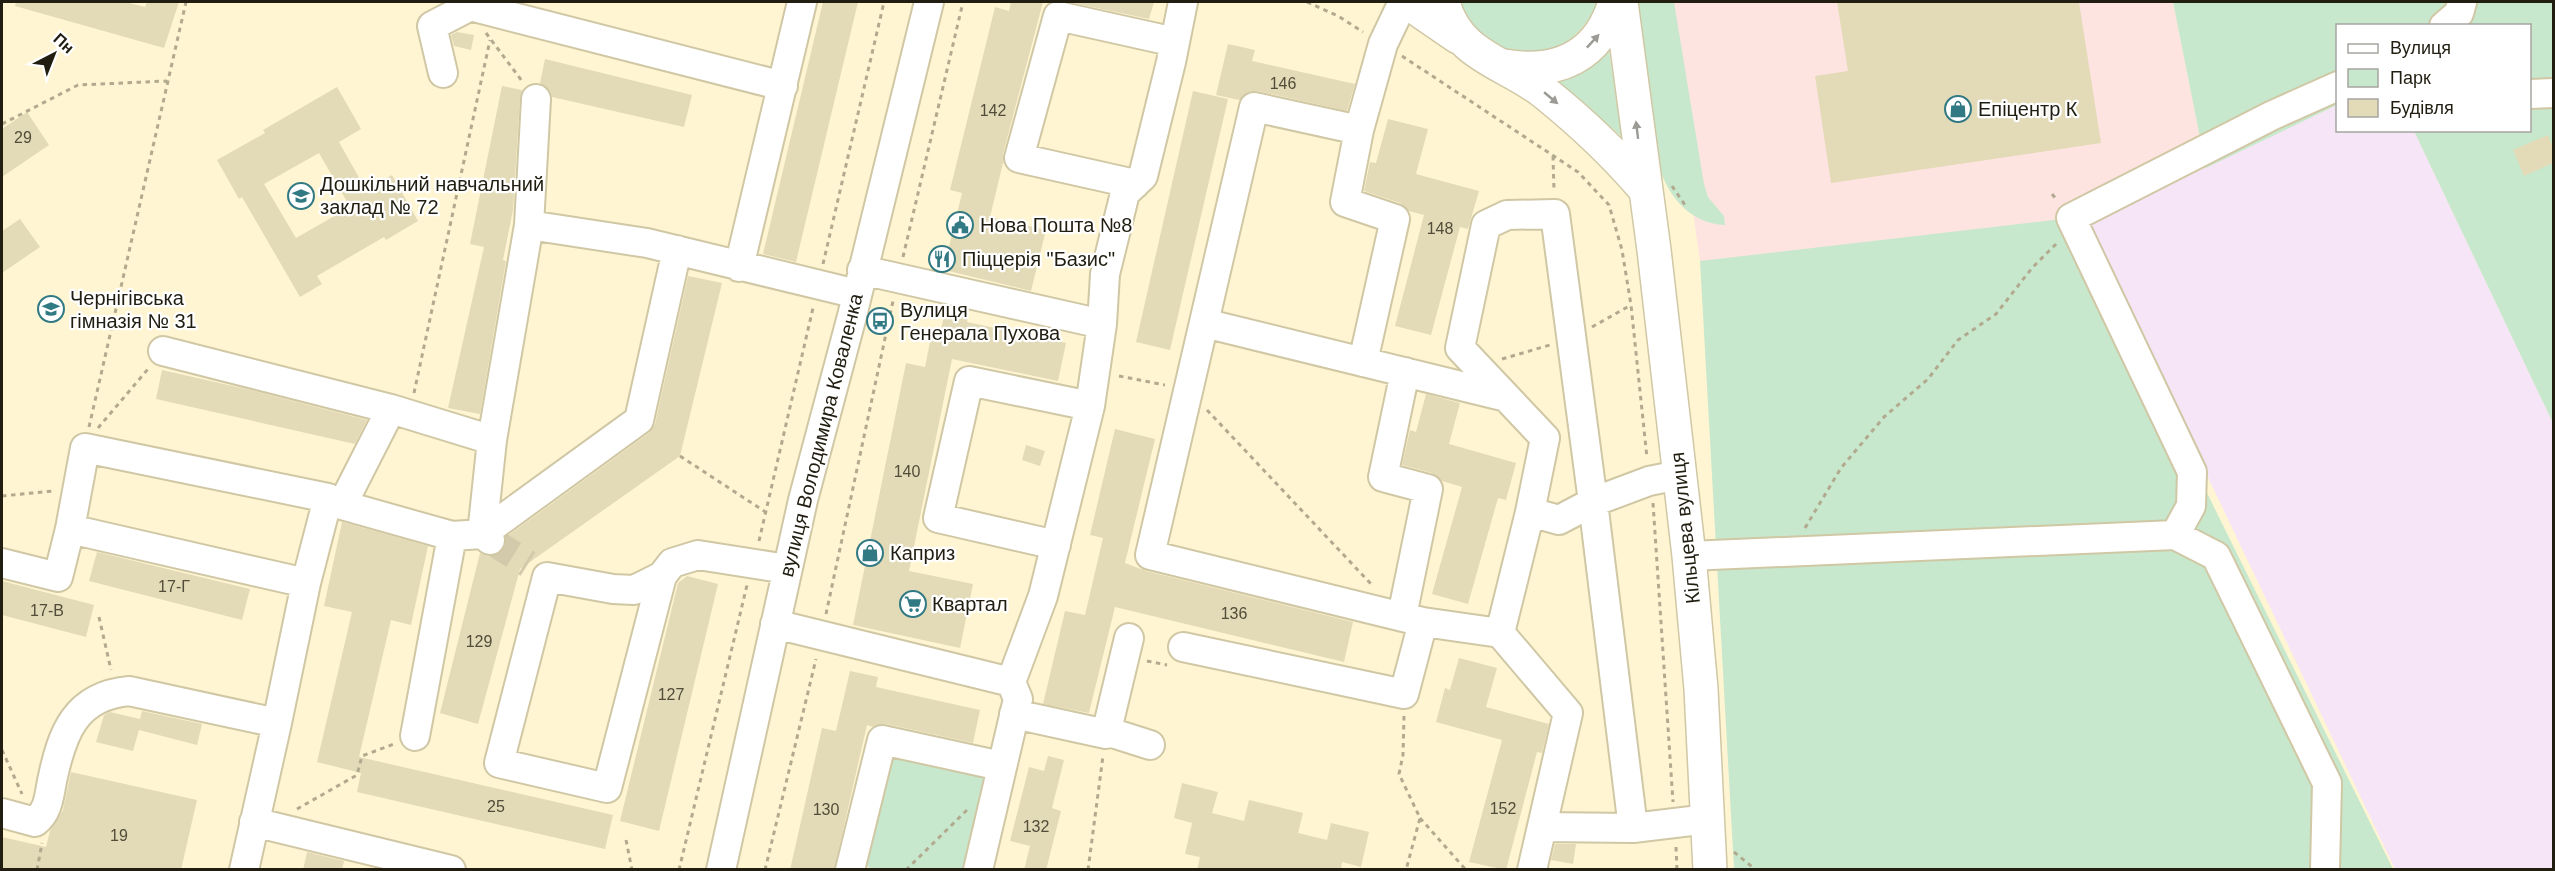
<svg xmlns="http://www.w3.org/2000/svg" width="2555" height="871" font-family="Arial,sans-serif">
	<style>
		.commercial { fill: #fee4e0 }
		.industrial { fill: #f5e5f7 }
		.green { fill: #c7e8cd }
		.building { fill: #e3dab7; fill-rule: evenodd }
		.lines { fill: none; stroke-linecap: round; stroke-linejoin: round }
		.minor-tunnel { stroke: #d3caab; stroke-width: 28; stroke-dasharray: 28 14; stroke-linecap: butt }
		.minor-casing { stroke: #d0c7a5; stroke-width: 32 }
		.major-casing { stroke: #d0c7a5; stroke-width: 36 }
		.path { stroke: #b2aa8f; stroke-width: 3; stroke-dasharray: 4.5 4.5; stroke-linecap: butt }
		.minor { stroke: #fff; stroke-width: 28 }
		.major { stroke: #fff; stroke-width: 33 }
		.oneway { fill: #9b9a94 }
		.labels { text-anchor: middle; stroke-width: 4.5; stroke-linejoin: round; paint-order: stroke }
		.number-label { font-size: 16px; fill: #524d3a }
		.poi-label { font-size: 20px; fill: #211e11; stroke: #fff; text-anchor: start }
		.street-label { font-size: 20px; fill: #211e11; stroke: #fff }
	</style>
	<rect width="100%" height="100%" fill="#fff5d2"/>
	<path class="commercial" d="M1663 2H2173L2206 168 2087 224 1700 261Z"/>
	<path class="industrial" d="M2337 105 2338 130 2414 131 2553 423V869H2395L2087 224Z"/>
	<path class="green" d="M1458 2H1598C1582 39 1547 64 1505 49 1495 46 1481 40 1474 30 1468 22 1463 11 1458 2Z
		M1634 2H1674L1704 184 1708 197 1724 216 1725 225C1692 224 1669 198 1660 169Z
		M2173 2H2553V423L2414 131 2530 130V26H2338L2337 105 2206 168Z
		M1609 50 1622 137 1559 82 1585 71Z
		M2071 218 2393 869H1734L1700 261Z
		M889 750 989 771 972 869H874L868 867 863 860Z"/>
	<path class="building" d="M16 2H125L145 7 147 2H179L164 48 15 6Z
		M823 2H858L796 262 763 254Z
		M1011 2H1043L1003 154V163L990 217 1046 230 1031 291 936 268 940 249 948 251 962 193 950 190 995 7 1009 11Z
		M1069 2H1154L1149 19Z
		M1837 2H2079L2101 143 1831 183 1815 76 1848 71Z
		M457 32 474 35 471 50 454 46 451 35Z
		M1228 44 1255 50 1252 61 1355 84 1347 111 1258 91 1249 92 1239 100 1216 95Z
		M545 59 692 95 684 127 552 97 550 91 540 83Z
		M502 86 522 90 520 98 513 210 503 260 506 261 480 414 448 408 484 247 470 244Z
		M337 87 361 129 339 142 366 190 392 175 418 221 386 240 384 237 317 276 322 284 300 297 242 197 239 199 217 160 265 133 263 130ZM319 153 350 207 296 238 264 184Z
		M1193 91 1228 99 1170 350 1136 342Z
		M27 112 49 145 2 177V129Z
		M1388 119 1428 129 1416 174 1479 191 1468 229 1460 227 1431 335 1395 326 1424 215 1409 211 1400 203 1364 191 1370 162 1376 163Z
		M2548 135 2553 147V163L2524 176 2513 150Z
		M20 219 40 247 2 273V231Z
		M688 276 722 283 680 456 520 569 478 724 440 713 480 553 489 556 497 555 503 549 506 537 649 433 655 424Z
		M945 311 968 316 967 322 1066 343 1058 381 952 359 909 571 973 584 960 648 853 625 906 363 925 367 931 337 939 339Z
		M162 370 246 389 367 420 355 444 156 399Z
		M1426 394 1460 403 1449 444 1516 463 1506 500 1498 498 1468 604 1432 594 1462 487 1442 481 1432 473 1402 465 1410 430 1416 432Z
		M1115 429 1155 439 1125 563 1146 571 1353 622 1344 662 1115 607 1089 713 1043 704 1065 611 1085 615 1103 538 1090 535Z
		M1026 445 1045 451 1040 466 1022 460Z
		M342 522 428 546 411 625 391 620 359 757 613 815 605 849 357 792 361 773 317 762 352 612 324 606Z
		M97 552 250 589 242 620 89 581Z
		M687 576 718 584 659 831 620 821 678 583Z
		M2 581 94 605 86 637 2 615Z
		M1459 658 1497 668 1486 707 1549 724 1542 753 1537 752 1506 870 1469 862 1502 740 1436 722 1445 688 1450 690Z
		M850 671 878 677 876 687 980 710 973 743 886 724 873 727 867 725 834 870H790L822 728 836 731Z
		M142 711 202 724 197 745 139 730 133 751 96 742 104 715 110 712 140 719Z
		M1048 756 1064 760 1052 808 1061 811 1046 870H1024L1030 846 1010 841 1029 767 1044 771Z
		M71 772 197 800 181 870H2V837L46 847 50 831 63 810Z
		M1182 783 1218 792 1212 813 1244 821 1249 800 1303 813 1298 833 1327 840 1331 823 1369 832 1361 867 1342 862 1341 870H1197L1200 857 1185 854 1192 823 1174 818Z
		M1555 844H1576L1573 864 1551 860Z
		M307 852 344 861 342 870H303Z"/>
	<g class="lines">
		<path class="minor-tunnel" d="M490 540 528 564"/>
		<defs>
			<path id="minor" d="M470 6 783 86
				M2444 26 2459 13 2462 2
				M443 73 432 26 478 2
				M2530 94 2554 93
				M1359 130 1254 107 1150 555 1423 622
				M1135 184 1019 158 1058 16 1175 42
				M529 225 536 99
				M739 267 802 2
				M862 270 1102 324
				M1204 323 1506 397
				M163 351 391 409 492 440 529 225 647 243 857 294
				M1363 362 1395 219 1345 202 1359 130 1383 44 1403 2
				M1679 475 1649 481 1593 502 1633 828 1708 819
				M342 505 391 409
				M70 529 85 448 328 498
				M2175 535 2216 556 2327 783 2325 870
				M452 536 482 534 639 420 677 250
				M490 540 482 534 492 440
				M1056 545 938 518 969 381 1090 406
				M1689 556 2175 535 2191 506 2192 472 2071 218 2273 115 2338 86
				M2 563 58 577 70 529 306 583
				M662 576 607 788 499 763 547 577 613 589 634 590 662 576 672 563 698 555 787 569
				M1402 616 1428 489 1383 477 1405 372
				M775 624 1011 682
				M1500 633 1568 713 1532 870
				M1183 647 1404 694 1423 622 1500 633 1530 512 1559 520 1593 502 1555 214 1507 215 1486 225 1460 348 1545 438 1530 512
				M1014 714 1106 734 1129 638
				M1106 731 1150 745
				M2 813 35 822C48 812 49 797 52 781 62 733 75 696 129 691L277 723
				M254 822 451 870
				M1542 827 1633 828
				M244 870 277 723 306 583 328 498 342 505 452 536 415 736
				M721 870 803 500 852 316 929 2
				M850 870 882 740 1001 766
				M978 870 1018 699 1011 682 1043 596 1090 406 1102 324 1105 274 1125 193 1143 176 1171 62 1183 2"/>
			<path id="major" d="M1407 2 1458 37
				M1443 2C1457 57 1506 62 1545 93 1581 122 1614 153 1644 188
				M1621 2 1654 250 1689 556 1701 689 1710 870
				M1504 66C1557 75 1599 57 1615 2"/>
		</defs>
		<use href="#minor" class="minor-casing"/>
		<use href="#major" class="major-casing"/>
		<path class="path" d="M1307 2 1338 16 1363 32
			M486 33 522 81
			M1402 56 1578 172 1609 205 1622 250 1631 305 1647 458
			M2 124 78 85 167 81
			M1553 156 1554 191
			M1672 186 1685 205
			M2052 194 2057 200
			M903 257 963 2
			M823 264 884 2
			M1592 327 1631 305
			M1502 359 1550 345
			M1119 376 1165 385
			M414 393 490 40
			M1207 410 1372 585
			M89 427 186 2
			M98 428 148 369
			M680 456 767 513
			M2 496 53 491
			M1653 503 1673 802
			M1805 528 1841 468 1884 417 1928 379 1958 340 1996 314 2032 268 2057 243
			M759 541 813 308
			M826 614 893 301
			M99 617 111 670
			M1147 661 1167 665
			M1404 716 1403 755 1399 774 1420 818 1406 870
			M2 750 22 794
			M297 809 357 775 362 756 394 744
			M1420 818 1466 870
			M626 840 632 870
			M1676 847 1677 870
			M1734 852 1756 870
			M37 870 42 843
			M679 870 747 585
			M765 870 816 659
			M906 870 967 810
			M1088 870 1103 756"/>
		<use href="#minor" class="minor"/>
		<use href="#major" class="major"/>
	</g>
	<defs><path id="oneway-solid" d="M-6-.8H1V-3.2L6.5 0L1 3.2V.8H-6Z" transform="scale(1.5)"/></defs>
	<g class="oneway">
		<use href="#oneway-solid" transform="translate(1593 41) rotate(-47)"/>
		<use href="#oneway-solid" transform="translate(1551 98) rotate(40)"/>
		<use href="#oneway-solid" transform="translate(1637 130) rotate(-97)"/>
	</g>
	<defs>
		<symbol id="shop-ring" viewBox="-11 -11 22 22"><circle r="9.5" fill="#fff" stroke="#317983" stroke-width="1.5"/><path d="M-5-2.5h2.3a2.7 3.5 0 0 1 5.4 0H5L5.5 6h-11ZM-1.5-2.5h3a1.5 2.3 0 0 0-3 0Z" fill="#317983"/></symbol>
		<symbol id="school-ring" viewBox="-11 -11 22 22"><circle r="9.5" fill="#fff" stroke="#317983" stroke-width="1.5"/><path d="M0-5L7-2L0 1L-7-2ZM-4 1L0 2.5L4 1V4Q0 6-4 4Z" fill="#317983"/></symbol>
		<symbol id="civic-ring" viewBox="-11 -11 22 22"><circle r="9.5" fill="#fff" stroke="#317983" stroke-width="1.5"/><path d="M-.6-6.5H3V-4.5H.6V-3L4-1V1h2V6H-6V1h2V-1L-.6-3ZM-1.2 2.5V6h2.4V2.5Z" fill="#317983"/></symbol>
		<symbol id="restaurant-ring" viewBox="-11 -11 22 22"><circle r="9.5" fill="#fff" stroke="#317983" stroke-width="1.5"/><path d="M-5-6h1v4h1v-4h1v4h1v-4h1v5L-1.5 .5V6h-2V.5L-5-1ZM5-6V6H3V1.5H1.5Q1.5-4 5-6Z" fill="#317983"/></symbol>
		<symbol id="bus-ring" viewBox="-11 -11 22 22"><circle r="9.5" fill="#fff" stroke="#317983" stroke-width="1.5"/><path d="M-5-6H5V4H4V6H2V4H-2V6H-4V4H-5ZM-3.5-4V0h7V-4ZM-3.5 1.2v1.5H-2V1.2ZM2 1.2v1.5H3.5V1.2Z" fill="#317983"/></symbol>
		<symbol id="supermarket-ring" viewBox="-11 -11 22 22"><circle r="9.5" fill="#fff" stroke="#317983" stroke-width="1.5"/><path d="M-6-5.5h2.5l.6 2H6L4.5 2H-2.5L-4.4-4H-6ZM-1.5 3.2a1.3 1.3 0 1 0 .1 0ZM3 3.2a1.3 1.3 0 1 0 .1 0Z" fill="#317983"/></symbol>
	</defs>
	<g fill-rule="evenodd">
		<use href="#shop-ring" x="1943" y="94" width="30" height="30"/>
		<use href="#school-ring" x="286" y="181" width="30" height="30"/>
		<use href="#civic-ring" x="945" y="210" width="30" height="30"/>
		<use href="#restaurant-ring" x="927" y="244" width="30" height="30"/>
		<use href="#school-ring" x="36" y="294" width="30" height="30"/>
		<use href="#bus-ring" x="865" y="306" width="30" height="30"/>
		<use href="#shop-ring" x="855" y="538" width="30" height="30"/>
		<use href="#supermarket-ring" x="898" y="589" width="30" height="30"/>
	</g>
	<g class="labels">
		<g class="number-label">
			<text x="1283" y="89">146</text>
			<text x="993" y="116">142</text>
			<text x="23" y="143">29</text>
			<text x="1440" y="234">148</text>
			<text x="907" y="477">140</text>
			<text x="174" y="592">17-Г</text>
			<text x="47" y="616">17-В</text>
			<text x="1234" y="619">136</text>
			<text x="479" y="647">129</text>
			<text x="671" y="700">127</text>
			<text x="496" y="812">25</text>
			<text x="1503" y="814">152</text>
			<text x="826" y="815">130</text>
			<text x="1036" y="832">132</text>
			<text x="119" y="841">19</text>
		</g>
		<g class="poi-label">
			<text x="1978" y="116">Епіцентр К</text>
			<text x="320" y="191">Дошкільний навчальний<tspan x="320" dy="23">заклад № 72</tspan></text>
			<text x="980" y="232">Нова Пошта №8</text>
			<text x="962" y="266">Піццерія "Базис"</text>
			<text x="70" y="305">Чернігівська<tspan x="70" dy="23">гімназія № 31</tspan></text>
			<text x="900" y="317">Вулиця<tspan x="900" dy="23">Генерала Пухова</tspan></text>
			<text x="890" y="560">Каприз</text>
			<text x="932" y="611">Квартал</text>
		</g>
		<g class="street-label">
			<text transform="translate(821 435) rotate(-76)" y="7">вулиця Володимира Коваленка</text>
			<text transform="translate(1685 528) rotate(-96)" y="7">Кільцева вулиця</text>
		</g>
	</g>
	<rect width="2555" height="871" fill="none" stroke="#211e11" stroke-width="6"/>
	<rect x="2336" y="24" width="195" height="108" fill="#ffffff" stroke="#a6a5a0" stroke-width="1.5"/>
	<rect x="2348" y="44" width="30" height="9" fill="#ffffff" stroke="#a6a5a0" stroke-width="1.5"/>
	<text x="2390" y="54" font-size="18" fill="#211e11">Вулиця</text>
	<rect x="2348" y="69" width="30" height="18" fill="#c7e8cd" stroke="#a6a5a0" stroke-width="1.5"/>
	<text x="2390" y="84" font-size="18" fill="#211e11">Парк</text>
	<rect x="2348" y="99" width="30" height="18" fill="#e3dab7" stroke="#a6a5a0" stroke-width="1.5"/>
	<text x="2390" y="114" font-size="18" fill="#211e11">Будівля</text>
	<g transform="translate(54 54) rotate(42)" stroke="#ffffff" stroke-width="4.5" paint-order="stroke">
	<path d="M0-4.5L10 22L0 15L-10 22Z" fill="#211e11"/>
	<text y="-9" font-size="16" font-weight="bold" text-anchor="middle" fill="#211e11">Пн</text>
	</g>
</svg>
